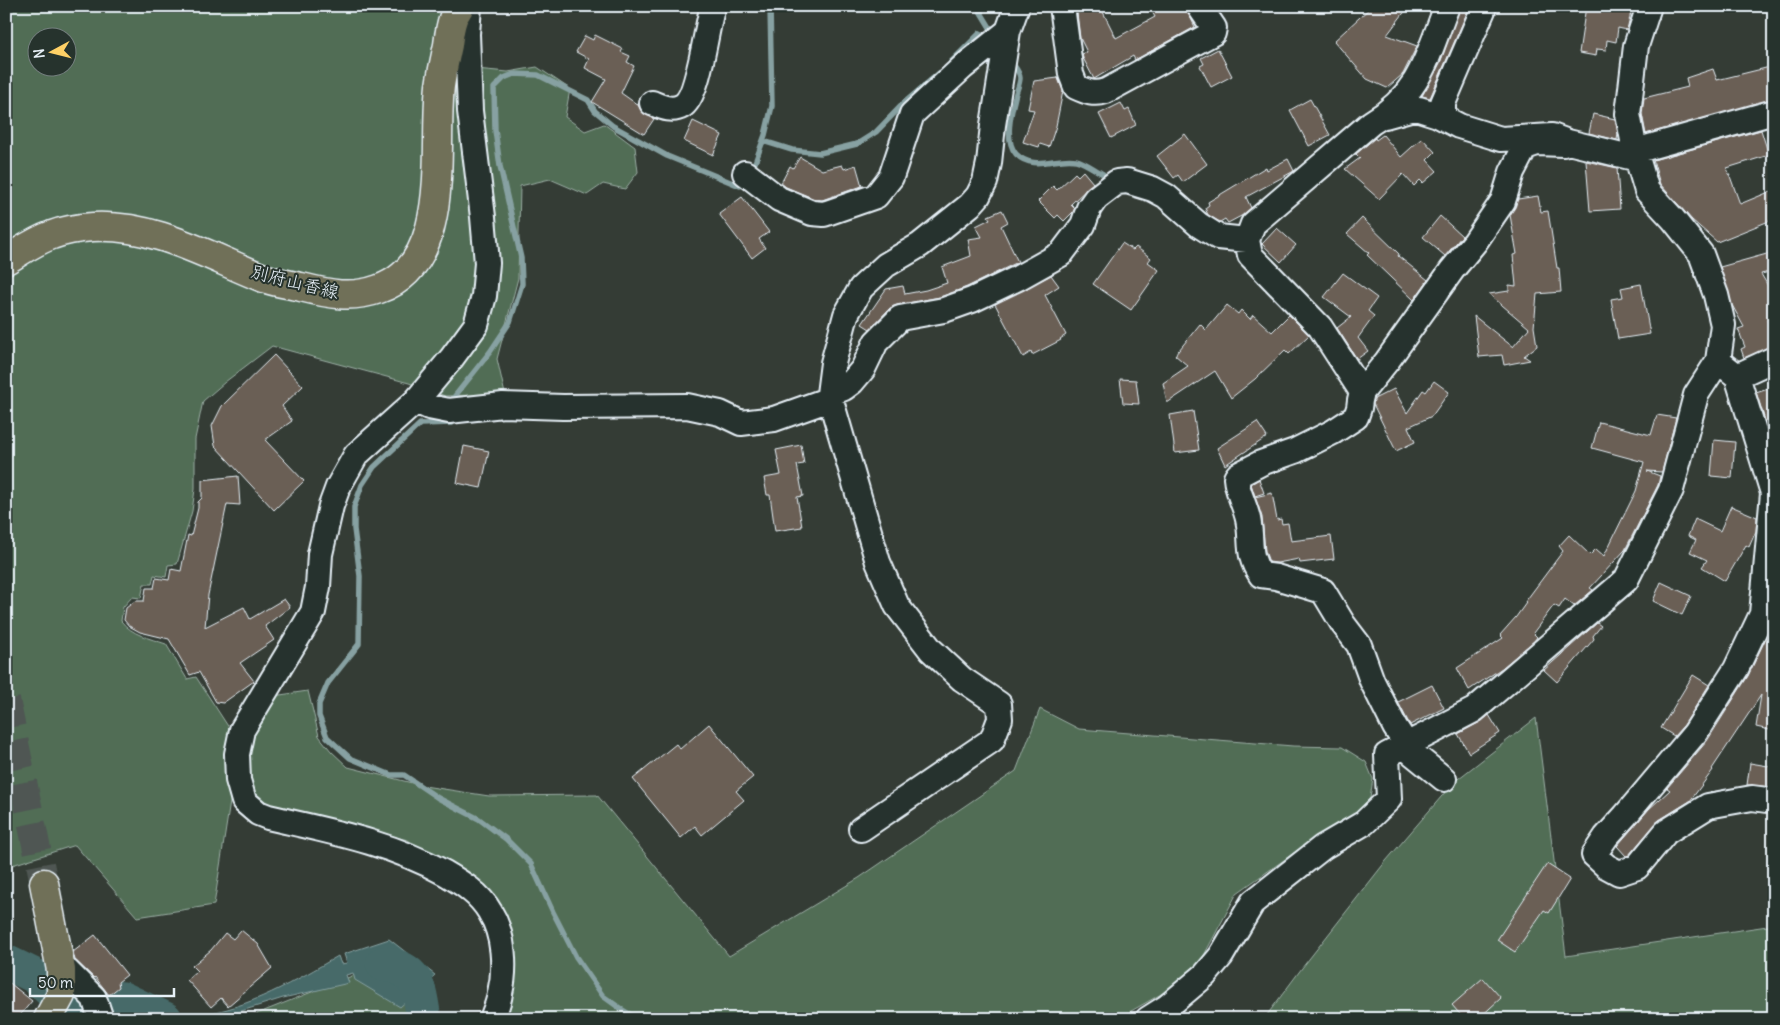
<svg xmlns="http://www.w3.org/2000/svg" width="1780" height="1025" font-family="Delius,'Klee One',sans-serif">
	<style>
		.green { fill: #516d55; stroke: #9cafa6; fill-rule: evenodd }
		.water { fill: #466b69; stroke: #87a1a2 }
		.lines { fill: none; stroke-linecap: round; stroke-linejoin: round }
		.stream { stroke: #87a1a2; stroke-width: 5.5 }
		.river { stroke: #466b69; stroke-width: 35 }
		.building { fill: #6a5e54; stroke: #e8f1f8 }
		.major-tunnel { stroke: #4f5752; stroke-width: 28; stroke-dasharray: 28 14; stroke-linecap: butt }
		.minor-casing { stroke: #e8f1f8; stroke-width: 28 }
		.major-casing { stroke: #e8f1f8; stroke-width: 31 }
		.minor { stroke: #26332d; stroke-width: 24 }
		.major { stroke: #706f59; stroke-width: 28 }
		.labels { text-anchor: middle; stroke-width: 4; stroke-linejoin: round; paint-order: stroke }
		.street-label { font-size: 18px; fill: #e8f1f8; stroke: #26332d }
	</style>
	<rect width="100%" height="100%" fill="#343c35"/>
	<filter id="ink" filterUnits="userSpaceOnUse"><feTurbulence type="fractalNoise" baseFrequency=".02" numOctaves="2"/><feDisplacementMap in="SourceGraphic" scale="10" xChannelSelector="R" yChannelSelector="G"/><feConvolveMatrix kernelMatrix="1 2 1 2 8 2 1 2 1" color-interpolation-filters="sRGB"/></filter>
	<g filter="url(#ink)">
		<path class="green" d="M6 6H445L434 33 454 67 508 72 537 67 570 89 565 117 585 131 604 124 635 147 638 172 625 189 603 184 587 195 550 179 520 186 518 278 497 359 505 394 445 396 409 383 272 346 225 382 203 401 195 439V489L192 511 177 564 168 565 166 577 154 575 152 584H144L141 598 132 597 123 607 121 621C132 635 149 638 166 644L187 679 196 677 233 734 232 789 214 905 137 917 75 845 6 867ZM38 38H68V68H38Z
			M308 691 319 736 331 751 348 767 424 786 489 796 597 795 729 956 859 878 1016 771 1040 709 1079 729 1293 746 1342 747 1366 762 1373 779 1370 798 1353 817 1318 836 1237 893 1193 976 1117 1019H502L488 895 408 840 277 808 250 793 246 761 253 728 273 696Z
			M1536 718 1566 956 1774 925V1019H1264L1302 968 1386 861 1454 782Z
			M367 970 401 987 444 1019H244Z"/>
		<path class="water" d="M389 939 435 975 400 1007 355 980 353 973 346 975 349 983 283 998 216 1019H164L165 1016C177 1019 187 1016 199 1015 250 1008 295 981 338 956L341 964 347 963 344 954Z"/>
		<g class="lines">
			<path class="stream" d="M977 6 994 34
				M1011 61C1014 66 1020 72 1020 78 1020 84 1016 92 1015 97 1011 113 1004 140 1016 154 1034 172 1056 156 1076 160 1085 162 1095 170 1103 174
				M951 62 980 33
				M763 141 792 150 820 153 857 144 876 132 905 102 939 73
				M752 171 765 135 772 106 770 6
				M452 405 451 401 490 352 510 322 522 284 521 258 500 166 495 130 494 88 504 78 514 74 538 75 588 100 595 111 613 126 667 156 740 186 745 180
				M452 419V423L420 424 374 467 362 485 354 507V529L360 576 359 644 328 683 319 704V716L327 737 350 758 391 775H404L438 798 479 819 506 839 531 864 553 912 576 957 603 996 621 1009 638 1019"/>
			<path class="river" d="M6 962 35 976 77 1015 78 1019
				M383 964C419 968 419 989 424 1019
				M112 998 123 999 165 1019"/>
		</g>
		<path class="building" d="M1091 6H1100L1116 38 1155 17 1149 6H1185L1195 27 1135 60 1133 56 1094 79 1083 58 1082 54 1087 52 1080 38 1077 13Z
			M1372 6H1409L1387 35 1417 46 1403 74 1387 88 1367 79 1334 41Z
			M1460 6H1470L1430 98 1422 96 1440 63Z
			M1586 6H1618L1617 10 1631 12 1627 30 1618 28 1616 42 1607 40 1606 50 1597 49 1596 56 1579 53Z
			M595 35 623 49 621 52 630 56 627 62 634 66 621 93 638 105 642 112 654 119 644 134 592 102 606 79 585 68 589 59 576 52 585 36 593 40Z
			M1218 49 1232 76 1211 87 1200 66 1204 64 1201 58Z
			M1770 67 1774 84V99L1646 134 1642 114 1644 98 1688 87 1686 78 1713 69 1717 80Z
			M1058 78 1063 91 1056 126 1049 147 1040 144 1039 147 1023 142 1034 110 1028 109 1034 81Z
			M1310 99 1330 135 1309 146 1290 110Z
			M1121 103 1125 111 1129 109 1136 125 1111 138 1099 114Z
			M1593 114 1615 119 1618 134 1617 140 1589 133Z
			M693 121 722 135 713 155 684 141Z
			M1761 130 1769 155 1727 168 1740 204 1774 190V219L1717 242 1692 220 1660 184 1653 160Z
			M1185 134 1207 164 1183 182 1178 175 1174 178 1157 156Z
			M1383 135 1401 157 1422 138 1435 152 1427 160 1437 171 1423 183 1420 180 1414 186 1403 174 1379 199 1345 169 1360 158 1356 154 1375 138 1376 140Z
			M800 157 822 170 842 165 844 169 856 165 862 186 822 200 815 199 786 187 781 183 790 166 793 168Z
			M1288 159 1294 171 1246 197 1251 208 1243 215 1228 223 1225 219 1220 222 1208 215 1205 208 1209 205 1208 202 1266 167 1267 170Z
			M1586 161 1617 168 1620 209 1590 211Z
			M1083 171 1093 183 1071 204 1075 208 1073 212 1064 221 1058 215 1055 218 1038 201 1053 186 1057 190 1075 173 1078 176Z
			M1538 196 1541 212 1548 211 1557 268H1559L1561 292 1537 294 1534 327 1537 346 1524 356 1530 360 1504 365 1502 355 1479 357 1474 316 1513 347 1529 328 1489 294 1509 291V285L1516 286 1513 255 1517 254 1510 215 1518 199Z
			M742 197 769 232 759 239 765 248 752 258 719 214Z
			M1002 210 1008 222 1001 226 1018 262 967 287 940 297 897 305 890 308 870 329 862 324 886 289 903 286 905 294 926 290 947 283 942 267 971 256 968 239 982 237 976 226 990 219 988 216Z
			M1440 216 1462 236 1445 256 1423 237Z
			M1362 218 1399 254 1398 256 1428 280 1414 300 1367 255 1369 253 1347 234Z
			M1277 228 1296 245 1281 262 1262 244Z
			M1122 243 1133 250 1136 247 1151 258 1148 262 1159 270 1131 310 1093 284Z
			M1774 252V271L1761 274 1774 296V318L1767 320 1774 335V346L1744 358 1741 349 1745 347 1738 329 1744 327 1732 305 1720 267Z
			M1343 273 1377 298 1368 311 1374 316 1358 338 1368 351 1357 359 1337 328 1351 317 1324 297Z
			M1051 275 1059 286 1045 295 1066 335 1060 339 1061 340 1032 355 1031 352 1023 357 995 304Z
			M1641 284 1650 334 1618 339 1611 299 1623 297 1621 288Z
			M1227 305 1238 314 1241 310 1250 319 1253 315 1272 332 1289 315 1309 335 1289 354 1285 350 1255 379 1231 398 1215 371 1167 403 1163 383 1188 366 1175 355 1200 324 1206 330Z
			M274 355 303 386 282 406 292 421 265 440 304 481 274 510 215 446 212 426 222 406Z
			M1120 379 1136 380 1139 404 1123 403Z
			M1434 381 1449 392 1432 416 1408 427 1415 442 1396 451 1373 404 1374 399 1394 389 1407 413 1423 390 1426 392Z
			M1774 386V442H1772L1756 392Z
			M1193 411 1199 450 1175 453 1170 415Z
			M1657 415 1676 418 1662 472 1647 471 1660 476 1658 485 1625 550 1590 588 1593 590 1574 606 1565 599 1559 608 1554 605 1533 633 1537 637 1534 641 1502 668 1469 690 1457 668 1503 638 1500 635 1516 617 1526 603 1525 602 1563 551 1559 546 1569 535 1590 555 1596 549 1604 556 1636 491 1644 462 1592 448 1599 422 1651 435Z
			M1257 422 1267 437 1225 465 1217 448Z
			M1714 440 1735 442 1732 478 1711 476Z
			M801 445 804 464 797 465 803 496 797 497 802 527 775 531 770 495H767L764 478 781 475 776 450Z
			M464 446 489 451 481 488 457 483Z
			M238 476 240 505 227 504 208 595 205 627 244 607 250 619 284 599 290 607 265 626 274 640 240 663 254 681 223 703 216 702 199 672 190 675 169 639 140 632 129 626 124 620 126 608 135 601H144L146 588H154L156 578 169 580 171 569 181 571 188 535 191 536 198 508V502L202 498V480Z
			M1259 479 1264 493 1255 496 1251 484Z
			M1272 493 1277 520 1281 519 1282 524 1288 523 1291 541 1331 536 1334 559 1300 563 1299 559 1277 563 1269 562 1265 551 1262 517 1255 497Z
			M1731 506 1757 517 1756 531 1749 547 1746 545 1725 581 1702 567 1707 560 1690 552 1696 540 1688 536 1695 519 1720 531Z
			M1661 582 1691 596 1682 615 1653 601Z
			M1774 621V731L1756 727 1761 695 1712 769 1713 770 1690 801 1659 820 1629 855 1626 856 1617 846 1649 809 1670 790 1667 788 1707 741 1748 676Z
			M1597 623 1601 626 1593 636 1594 639 1557 682 1544 670Z
			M1693 675 1709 685 1684 725 1674 736 1661 728Z
			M1432 685 1444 708 1410 725 1398 702Z
			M1489 715 1500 733 1469 753 1458 734 1480 722Z
			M709 724 753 777 736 791 744 800 702 835 695 826 681 838 633 779 676 744 680 749Z
			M1750 763 1774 767V787L1747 785Z
			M1547 864 1570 879 1549 913 1544 910 1515 952 1497 940Z
			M241 930 258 944 272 968 228 1006 221 998 211 1007 187 980 197 971 192 966 211 950 225 933 233 939Z
			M95 935 127 975 118 982 119 987 109 995 95 977 94 978 75 960 73 952Z
			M1483 978 1501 998 1478 1019H1464L1452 1005Z
			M6 980 32 1001 17 1019H6Z"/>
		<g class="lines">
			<path class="major-tunnel" d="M6 700 44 883"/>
			<defs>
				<path id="minor" d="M469 6 467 34 470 111 483 217 487 263 484 296 476 325 451 359 416 401 356 455 338 487 331 506 320 554 318 587 313 612 242 730 237 754 238 780 244 801 258 813 268 817C328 831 389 842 445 873 462 883 480 894 490 912 504 934 506 968 500 993 499 1002 495 1011 492 1019
					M1062 6 1071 74 1076 87C1087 92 1094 95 1106 91L1213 33 1214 28 1199 6
					M652 103C662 107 672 112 682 106 699 97 706 27 713 6
					M1385 116 1410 109H1419L1438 115 1459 126 1501 139 1552 136 1568 142 1638 159
					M1443 117V103L1483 10
					M1635 151 1774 112
					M745 173 779 199 812 213 824 214 876 196 891 177 912 114 963 67 1008 31
					M1718 361 1737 376 1773 493 1762 614 1736 669 1695 733 1625 816 1606 837 1594 855 1606 866 1619 873 1637 867 1666 832 1708 806 1752 798 1774 801
					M1737 376 1774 359
					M1362 392 1320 327 1250 255 1247 240 1253 224 1371 123C1421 93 1427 57 1447 6
					M829 394 844 388 852 382 863 369 876 342 900 318 944 310 972 300 1018 278 1061 254 1083 225 1089 208 1096 198 1117 182 1127 181 1153 189 1166 196 1199 225 1218 237 1247 240
					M416 401 429 407 449 411 503 405 563 407 687 406 720 413 741 423 774 419 830 399
					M1444 779 1412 753 1395 727 1372 681 1359 645 1343 624 1323 591 1276 577 1261 575C1246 554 1253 542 1248 519 1245 505 1237 492 1236 478L1238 475 1261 463 1295 451 1333 432 1356 417 1359 408 1360 400 1362 392 1387 361 1452 270 1475 242 1503 201 1512 172 1525 147 1537 143 1563 144 1568 142
					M861 829 992 740 1000 719 999 704 962 679 931 650 897 606 878 562 829 394 833 363 846 315 861 288 886 265 920 245 970 205 978 196 985 182 989 163 993 125 1008 31 1017 6
					M61 970 67 971 94 998 101 1019
					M1148 1019 1167 1007 1205 975 1221 956 1253 902 1323 847 1364 823 1389 799 1387 755 1474 710 1626 580 1671 490 1696 395 1718 361 1723 325 1716 295 1701 254 1673 219 1647 191 1635 151 1628 114 1636 46 1649 6"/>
				<path id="major" d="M6 260C21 251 35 241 52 235 65 230 79 228 93 227 154 224 206 255 261 277 273 282 288 284 301 287 329 294 351 299 379 289 454 263 433 148 440 86 442 72 445 59 448 45 449 37 450 27 453 19 454 15 458 10 460 6
					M44 883 61 970V995L48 1019"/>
			</defs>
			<use href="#minor" class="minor-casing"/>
			<use href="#major" class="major-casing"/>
			<use href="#minor" class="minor"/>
			<use href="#major" class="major"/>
		</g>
	</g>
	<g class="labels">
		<g class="street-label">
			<text transform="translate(295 282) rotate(14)" y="6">別府山香線</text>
		</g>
	</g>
	<rect width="1780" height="1025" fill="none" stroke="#26332d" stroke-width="25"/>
	<rect x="12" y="12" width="1755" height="1000" fill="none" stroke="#e8f1f8" stroke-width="2" filter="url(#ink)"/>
	<g transform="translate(52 52) rotate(263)"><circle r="24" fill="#26332d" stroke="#747f7e"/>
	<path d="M0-4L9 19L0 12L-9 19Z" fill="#ffd166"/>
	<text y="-8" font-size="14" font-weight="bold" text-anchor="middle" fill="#e8f1f8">N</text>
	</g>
	<path d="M30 988v8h144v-8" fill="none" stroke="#e8f1f8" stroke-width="2.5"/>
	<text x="38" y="988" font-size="15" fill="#e8f1f8" stroke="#26332d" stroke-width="4" paint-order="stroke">50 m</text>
</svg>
